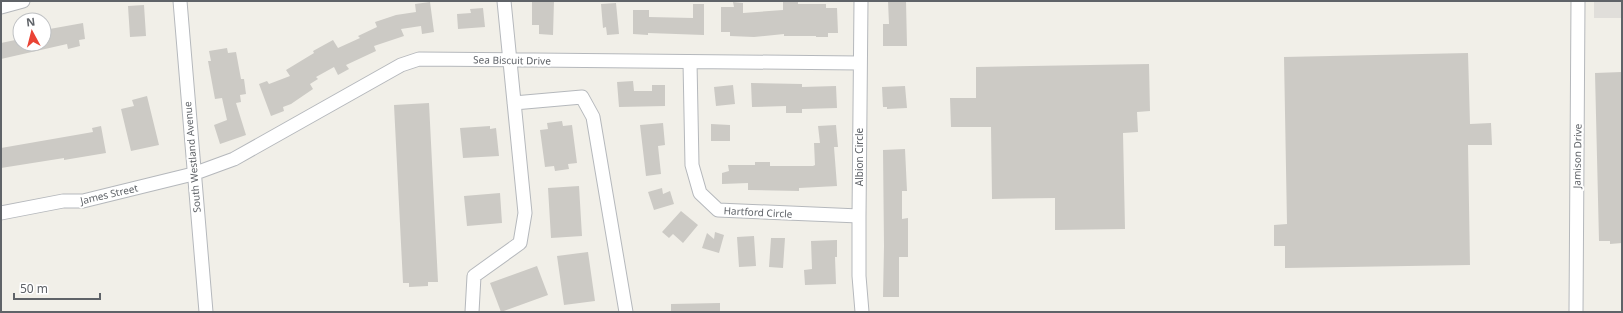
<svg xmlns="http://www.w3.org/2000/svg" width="1623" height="313" font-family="'Noto Sans',sans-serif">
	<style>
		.industrial { fill: #e0deda }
		.building { fill: #cccac5 }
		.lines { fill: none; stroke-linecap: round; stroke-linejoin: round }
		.minor-casing { stroke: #b5b8bc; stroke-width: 15 }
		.minor { stroke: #fff; stroke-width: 13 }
		.labels { text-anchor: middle; stroke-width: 4; stroke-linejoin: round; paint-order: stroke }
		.street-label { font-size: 10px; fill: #5f6368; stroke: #fff }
	</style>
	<rect width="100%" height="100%" fill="#f1efe8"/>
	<path class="industrial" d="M1594 1H1622V18H1594Z"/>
	<path class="building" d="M532 1H554L553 35 539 34V25H532Z
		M888 1H906L907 46H883V24H889Z
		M430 2 434 32 422 34 421 26 401 29 404 36 374 46 376 51 346 65 349 69 338 75 334 67 316 77 318 79 310 84 313 89 291 104 283 107 284 111 271 116 259 84 267 81 269 84 290 76 286 70 314 53 313 51 333 40 338 48 360 38 358 36 377 27 375 22 396 15 416 12 415 4Z
		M733 2 743 3V13L783 10V2H798V4H826V8H837L838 33H828V37H816V36H784V34L754 37 730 36V32H721V7H734Z
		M616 3 619 34 607 35 606 27 603 28 601 4Z
		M693 4H704V35L648 33V35L633 34V10H649V17L693 18Z
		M144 5 146 36 130 37 128 6Z
		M483 8 485 27 458 29 457 14 471 13 470 9Z
		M83 23 85 39 79 40 80 46 68 49 67 44 1 59V43L20 39V44H44V30Z
		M227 48 228 53 236 52 241 79H244L246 94 240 95 241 102 236 103 246 135 220 144 214 125 227 120 222 98 215 99 208 61H211L209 51Z
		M1468 53 1470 124 1491 123 1492 145H1468L1470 265 1285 268V246H1274V225L1287 224 1284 57Z
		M1149 64 1150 111 1137 112 1138 132 1123 133 1125 229 1055 230V198L992 199 991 127H951L950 98H976V67Z
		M1622 72V243L1610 244V241H1599L1595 73Z
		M633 81 634 91H652V85H665V106L619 107 617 82Z
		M751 83 802 84V87L836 86 837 108 802 109V113H786V106L752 107Z
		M733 85 735 104 716 106 714 87Z
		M905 86 907 108 887 109V107H883L882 87Z
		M147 96 159 145 131 151 121 109 134 106 132 100Z
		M429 103 438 282H428V286L409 287V283H403L394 105Z
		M562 121 563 126 572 125 577 163 568 164 569 169 555 171 554 166 545 167 540 130 548 129 547 123Z
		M663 123 665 145 658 146 661 174 646 176 640 125Z
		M711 124 730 125V141H711Z
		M836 125 838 147H834L837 186 799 188V191L748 190V183L722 184V173L729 171 728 165H755V162H770V166H813L815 165 814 143H820L818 126Z
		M101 126 106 153 64 160V158L1 168V148L93 132 92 128Z
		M490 126V129L496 128 499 156 463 158 460 128Z
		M905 149 907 191H902V219L908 218V257H899V297H883L884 246 883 150Z
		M579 186 582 236 551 238 548 188Z
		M662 188 663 194 670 191 674 204 654 210 648 192Z
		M500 193 502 223 467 226 464 196Z
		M681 211 698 225 683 243 673 234 669 238 662 232Z
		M715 232 724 235 719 253 702 248 707 233 714 239Z
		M754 236 756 266 739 267 737 237Z
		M771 238H785L783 268 769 267Z
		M837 240V257H835L836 284 805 285 804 270 812 269 811 241Z
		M588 252 595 301 564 305 557 256Z
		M537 266 548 295 501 312 490 283Z
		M720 303V312H671V304Z"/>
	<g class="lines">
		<defs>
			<path id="minor" d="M180 1 206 312
				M861 1 859 216V276L862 312
				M1 7 23 1
				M690 62 692 165 700 193 718 210 859 216
				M514 103 582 97 593 117 626 312
				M1 213 63 201H83L193 174 234 159 401 65 419 59 859 63
				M472 312 474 276 520 243 525 213 504 1
				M1576 312 1578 1"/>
		</defs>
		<use href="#minor" class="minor-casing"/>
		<use href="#minor" class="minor"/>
	</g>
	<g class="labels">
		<g class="street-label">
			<text transform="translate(512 60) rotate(1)" y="4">Sea Biscuit Drive</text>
			<text transform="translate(1577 156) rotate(-89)" y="4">Jamison Drive</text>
			<text transform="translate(192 157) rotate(-95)" y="4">South Westland Avenue</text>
			<text transform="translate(859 157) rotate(-90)" y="4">Albion Circle</text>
			<text transform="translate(109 194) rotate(-13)" y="4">James Street</text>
			<text transform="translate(758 212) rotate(3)" y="4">Hartford Circle</text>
		</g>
	</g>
	<rect width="1623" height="313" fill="none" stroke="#5f6368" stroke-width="4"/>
	<g transform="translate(32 32) rotate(353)"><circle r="19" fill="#ffffff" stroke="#bfc1c3"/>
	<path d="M0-3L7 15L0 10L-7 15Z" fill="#ea4335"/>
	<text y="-6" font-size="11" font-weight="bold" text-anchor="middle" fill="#5f6368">N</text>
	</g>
	<path d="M14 293v6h86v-6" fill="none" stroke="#5f6368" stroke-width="2"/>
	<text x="20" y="293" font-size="12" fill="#5f6368" stroke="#ffffff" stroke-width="3" paint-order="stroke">50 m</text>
</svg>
